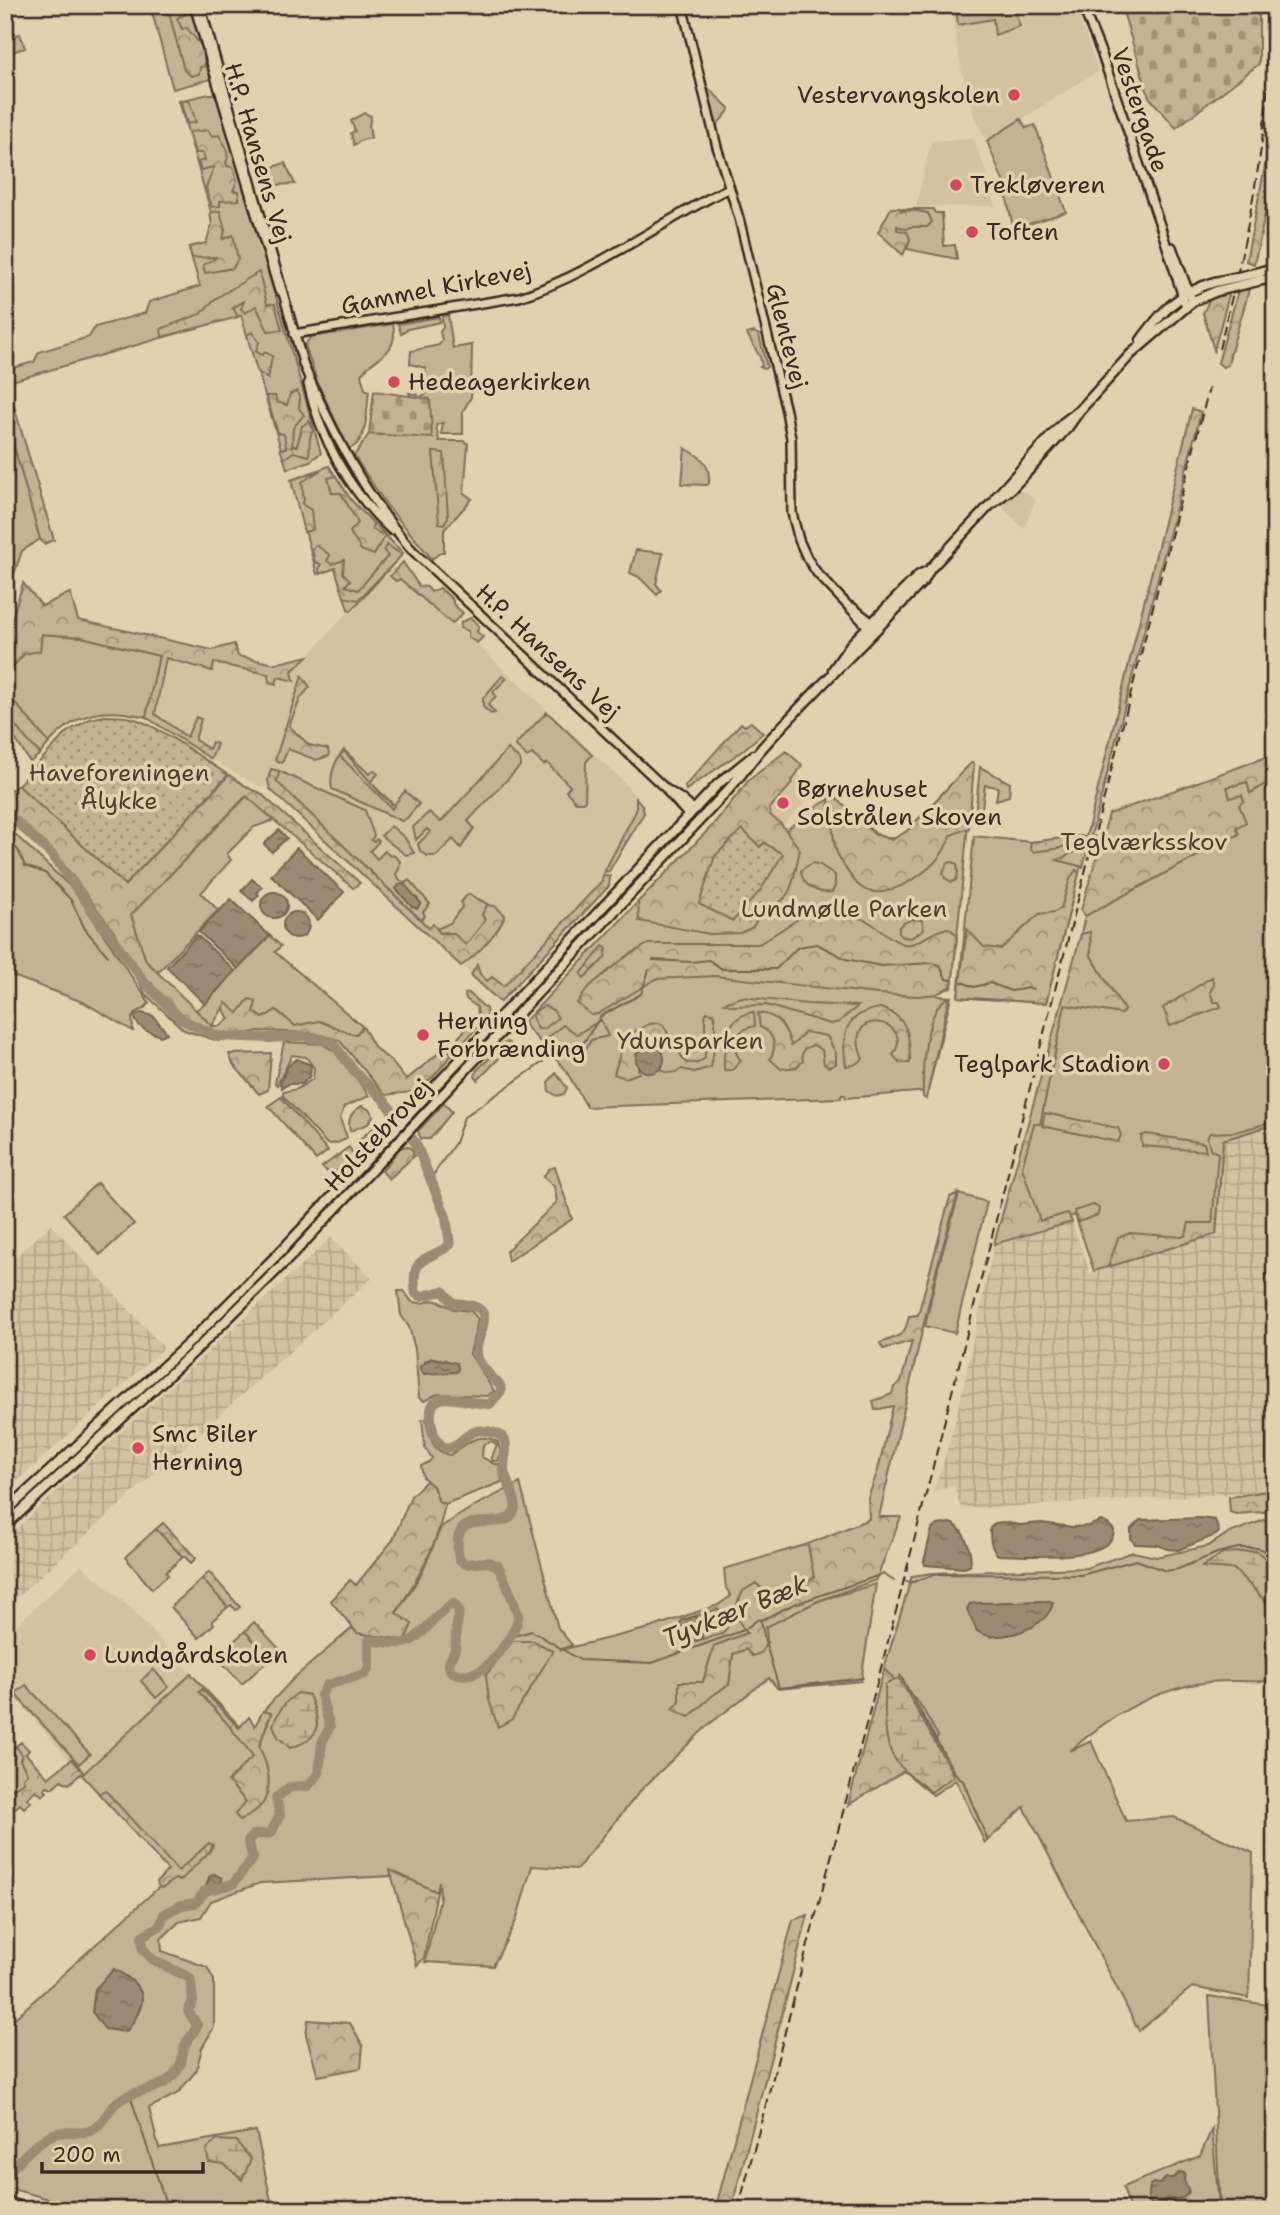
<svg xmlns="http://www.w3.org/2000/svg" width="1280" height="2215" font-family="'Shantell Sans',sans-serif">
	<style>
		.built { fill: #d3c1a0 }
		.industrial { fill: url(#industrial-grid) }
		.green { fill: #c5b294; stroke: #806e59; stroke-width: 2; fill-rule: evenodd }
		.forest { fill: url(#forest-crowns); stroke: #806e59; stroke-width: 2 }
		.wetland { fill: url(#wetland-marsh); stroke: #806e59; stroke-width: 2 }
		.cemetery { fill: url(#cemetery-stones); stroke: #806e59; stroke-width: 2 }
		.garden { fill: url(#garden-dots); stroke: #806e59; stroke-width: 2 }
		.water { fill: url(#water-ripples); stroke: #766450; stroke-width: 2 }
		.lines { fill: none; stroke-linecap: round; stroke-linejoin: round }
		.stream { stroke: #766450; stroke-width: 2 }
		.river { stroke: #9d8a72; stroke-width: 10 }
		.tertiary-casing { stroke: #3b2a1e; stroke-width: 12 }
		.secondary-casing { stroke: #3b2a1e; stroke-width: 13 }
		.tertiary { stroke: #e3d0ae; stroke-width: 7 }
		.secondary { stroke: #e3d0ae; stroke-width: 8 }
		.rail { stroke: #3b2a1e; stroke-width: 2; stroke-dasharray: 10 5; stroke-linecap: butt }
		.secondary-bridge-casing { stroke: #3b2a1e; stroke-width: 13; stroke-linecap: butt }
		.secondary-bridge { stroke: #e3d0ae; stroke-width: 8 }
		.poi-dot { fill: #d1495b; stroke: #e3d0ae; stroke-width: 2.5 }
		.labels { text-anchor: middle; stroke-width: 7; stroke-linejoin: round; paint-order: stroke }
		.poi-label { font-size: 24px; fill: #3b2a1e; stroke: #e3d0ae; text-anchor: start }
		.street-label { font-size: 24px; fill: #3b2a1e; stroke: #e3d0ae }
		.park-label { font-size: 24px; fill: #503e30; stroke: #e3d0ae }
		.water-label { font-size: 26px; font-style: italic; fill: #4f3d2f; stroke: #e3d0ae }
	</style>
	<defs>
		<pattern id="industrial-grid" width="8" height="8" patternUnits="userSpaceOnUse" patternTransform="scale(1.75)"><rect width="8" height="8" fill="#d3c1a0"/><path d="M0 4h8M4 0v8" fill="none" stroke="#b6a689"/></pattern>
		<pattern id="forest-crowns" width="20" height="18" patternUnits="userSpaceOnUse" patternTransform="scale(1.75)"><rect width="20" height="18" fill="#c5b294"/><path d="M2 6a3 3 0 1 1 6 0M12 15a3 3 0 1 1 6 0" fill="none" stroke="#a19178"/></pattern>
		<pattern id="wetland-marsh" width="20" height="14" patternUnits="userSpaceOnUse" patternTransform="scale(1.75)"><rect width="20" height="14" fill="#c5b294"/><path d="M1 5h8M5 5V1M11 12h8M15 12V8" fill="none" stroke="#a19178"/></pattern>
		<pattern id="cemetery-stones" width="16" height="16" patternUnits="userSpaceOnUse" patternTransform="scale(1.75)"><rect width="16" height="16" fill="#c5b294"/><path d="M2 7V4a2 2 0 0 1 4 0v3zM10 15v-3a2 2 0 0 1 4 0v3z" fill="#a19178"/></pattern>
		<pattern id="garden-dots" width="8" height="8" patternUnits="userSpaceOnUse" patternTransform="scale(1.75)"><rect width="8" height="8" fill="#c5b294"/><path d="M2 2h.1M6 6h.1" fill="none" stroke="#a19178" stroke-width="1.8" stroke-linecap="round"/></pattern>
		<pattern id="water-ripples" width="26" height="14" patternUnits="userSpaceOnUse" patternTransform="scale(1.75)"><rect width="26" height="14" fill="#9d8a72"/><path d="M2 4q2-2 4 0t4 0M15 11q2-2 4 0t4 0" fill="none" stroke="#81715d"/></pattern>
	</defs>
	<rect width="100%" height="100%" fill="#e3d0ae"/>
	<filter id="ink" filterUnits="userSpaceOnUse"><feTurbulence type="fractalNoise" baseFrequency=".0143" numOctaves="2"/><feDisplacementMap in="SourceGraphic" scale="14" xChannelSelector="R" yChannelSelector="G"/><feConvolveMatrix kernelMatrix="1 2 1 2 8 2 1 2 1" color-interpolation-filters="sRGB"/></filter>
	<g filter="url(#ink)">
		<path class="built" d="M951 5H1075L1098 71 987 141 975 119 961 69Z
			M973 138 987 173 995 206 916 207 931 141Z
			M1016 490 1026 492 1035 501 1024 529 1004 509 1003 506Z
			M391 564 623 781 642 805V821L608 874 503 995 494 996 273 787H260L211 759 146 717 163 639 212 650 234 644 238 656 275 664 308 656Z
			M791 769 801 777 800 784 812 796 773 834 758 817Z
			M81 1565 133 1610 191 1674 82 1775 5 1686V1636Z"/>
		<path class="industrial" d="M1275 1125V1491L989 1508H961L954 1485 933 1491 942 1468 959 1406 994 1244 1072 1222 1090 1273 1215 1234 1223 1139Z
			M51 1224 164 1348 5 1492V1267Z
			M331 1238 372 1278 5 1608V1539Z"/>
		<path class="green" d="M150 5H190L211 79 173 89Z
			M956 5H1012L1020 26 995 35 993 19 958 25Z
			M20 34 25 48 11 52 10 48 5 49V39Z
			M704 87H707L729 108 728 112 716 126 713 125Z
			M209 94H214L220 102 321 453 310 461 287 469 241 315 5 383V370L34 362 39 352 89 337 95 327 145 313 149 302 200 286 189 249 219 240 179 101Z
			M364 113 371 116 369 126 371 138 362 140 354 145 351 133 355 131 351 121Z
			M1021 119 1026 128 1035 125 1066 212 1029 224 1030 228 1014 231 1003 181 987 141Z
			M285 163 295 184 271 185 267 172 274 170 273 167Z
			M900 209H933L935 213H942L944 246 955 245 957 259 907 249 910 239 897 230V226L926 227 918 211 909 212 900 211Z
			M448 315 453 348 472 345 471 397 463 411V434H441L443 423 436 425 439 441H464L468 444 464 493 472 499 444 530V552H441L432 559 388 507 354 456 369 434 432 437 374 391 412 400 409 393 418 395 415 400 426 394 424 390 426 368 410 364 411 351 439 345 442 340 440 332 443 327 442 316Z
			M439 317 440 322 408 329 401 334 398 324Z
			M393 324C399 357 375 354 361 375L365 389 369 391C366 409 369 442 349 449L318 384 305 345 311 337Z
			M754 332 759 335 767 367 764 369 760 367 762 366 760 357 747 334Z
			M5 414 40 539 22 551 5 601Z
			M685 448C703 458 710 463 709 483L707 485 682 484Z
			M329 466 351 500 403 553 351 611 348 609 335 568 317 574 291 480Z
			M636 550 663 553 656 584 661 590 657 595 639 577 630 573Z
			M42 634 82 637 159 656 146 717C105 707 78 711 49 743L11 698H5V675Z
			M5 706 16 726 40 754 30 762 5 723Z
			M547 712 592 755 586 762 585 800 582 802H576L566 791 570 786 547 763 544 765 532 754 527 757 515 745Z
			M508 749 520 760 521 765 468 821 474 828 461 848 453 839 436 856H427L420 851 418 844 430 832 427 829 416 840 413 827 429 812 441 822Z
			M344 750 369 774 374 770 378 774 370 782 394 805 405 791 419 804 407 818 402 821 332 789C329 776 335 760 344 750Z
			M974 764 952 987 935 994 938 996 951 997 928 1091 846 1098 845 1095H841V1098L587 1107 565 1069 523 1023 656 883 786 831 807 812 828 800 832 794 876 834C887 839 897 839 907 831L967 767Z
			M279 771 365 810 374 836 371 840 373 842 377 839 379 841 370 851 377 859 385 851 390 856 393 855 400 861 399 869 396 874 400 880 405 883 409 880 430 904 423 912 425 916 421 920 277 782Z
			M1275 778V1124L1223 1140 1216 1234 1094 1271 1075 1215 1039 1226 1020 1169 1034 1124H1040L1065 1004 1122 1014 1124 1010 1091 956 1090 932 1081 934 1085 916 1238 834 1227 787 1248 782 1251 793Z
			M247 796 274 820 254 827 227 854 231 860 201 893 218 910 158 972 146 961 131 915Z
			M5 825 74 890 149 1003 144 1009 136 1012 132 1018 133 1031 83 1002 5 973Z
			M391 826 405 838 414 853 406 855 381 836Z
			M974 836 1031 842 1080 836 1088 838 1046 1003 958 997Z
			M468 894 488 904 482 915 486 920 466 945 446 932 440 933 437 929 450 923 462 907 461 902Z
			M270 936 281 946 275 952 363 1027 355 1035 319 1021 295 1026 276 1010 263 1018 254 1012 238 1014 226 1003 212 1026 196 1010 205 1003Z
			M284 1042 322 1044 339 1054 369 1096 344 1107 340 1119 347 1137C341 1143 335 1144 327 1144L283 1096V1092L297 1089 313 1079 314 1068 306 1057 292 1055 277 1085 275 1083Z
			M556 1073 567 1088 564 1094 557 1096 549 1091 548 1082Z
			M97 1183 134 1224 100 1255 64 1214Z
			M959 1194 987 1202 955 1333 925 1326 938 1268Z
			M398 1291H404L412 1302 423 1303 432 1300 440 1302 454 1309 471 1311 478 1319 470 1354 494 1391 488 1396 437 1394 424 1401 419 1398 415 1349 409 1327 401 1315ZM432 1358 446 1360 437 1372 424 1374 425 1361Z
			M426 1419C429 1435 432 1453 450 1455 466 1444 478 1431 498 1442L501 1453 498 1461H492V1456L497 1445 492 1441 483 1445 482 1457 494 1464H499L502 1482 445 1504 439 1502 432 1486 423 1477 421 1466 429 1462 432 1458 425 1448 422 1420Z
			M520 1483 558 1628 572 1645 560 1650 650 1628 718 1605 731 1596 726 1588 724 1569 808 1544 815 1578 770 1598 761 1589 747 1633 714 1646 703 1682 689 1717 710 1697 729 1684 733 1654 767 1642 765 1627 818 1601 876 1584 861 1681 778 1689 769 1678 707 1726 641 1790 577 1869 532 1866 516 1921 493 1966 425 1962 440 1898 439 1881 437 1892 391 1871 392 1876 260 1883 211 1901 201 1917 179 1922 161 1939 162 1951 207 1967 214 1980V2027L202 2048 196 2071 178 2093 149 2108 159 2148 256 2131 273 2210H89L5 2187V2027L159 1887 163 1888 175 1878 177 1879 82 1775 191 1674 259 1747 271 1714 263 1711 294 1678 352 1628 357 1633 405 1639 396 1614 422 1573 441 1527 474 1506Z
			M1275 1516V1566L1255 1551 1204 1567 1234 1569 1274 1610 1265 1656 1275 1672V1681C1253 1682 1231 1680 1209 1682 1157 1688 1109 1716 1070 1751L1091 1741 1126 1821 1174 1817 1253 1853 1249 1998 1192 1987 1139 2031 1024 1807 985 1843 956 1780 933 1795 905 1772 924 1759 896 1682 884 1669 912 1576 933 1573 1086 1568 1133 1552 1156 1557 1208 1546 1227 1534ZM1049 1601 1032 1627 991 1637 970 1604Z
			M156 1529 183 1557 166 1572 168 1575 152 1589 125 1557Z
			M202 1579 228 1607 212 1621 214 1624 199 1638 171 1607Z
			M245 1631 270 1659 242 1684 217 1657Z
			M153 1669 169 1687 156 1698 141 1681Z
			M26 1685 90 1754 79 1764 15 1694Z
			M16 1746 23 1755 20 1760 28 1773 25 1782 7 1792 5 1755Z
			M1209 1996 1275 2006V2210H1130L1123 2187 1200 2156 1212 2129 1219 2206 1220 2207Z"/>
		<path class="forest" d="M167 5H188L190 12 177 18 182 29 187 28 203 48 205 66 200 67 199 74 191 76 184 70Z
			M1275 76V159L1260 239 1254 264 1246 261 1266 161Z
			M189 100 196 122 187 124 181 102Z
			M208 130 212 136 219 135 226 147 228 158 226 162 227 166 233 167 237 181 233 191H239V200L220 201V206L212 207 206 188 214 167 201 170 198 162 205 160 203 153H195L189 132Z
			M891 208H900L901 211C909 210 919 211 928 213L932 222 927 227H909L907 229 897 226V230L907 232 910 239 903 255 878 232Z
			M220 211 225 230 223 239 233 235 238 259 233 268 205 273 203 265 217 257 192 258 189 247 206 243 212 224 210 213Z
			M259 272 267 304H275L282 330 268 331 256 306 245 313 241 309 244 301 233 308 238 317 162 337 161 329 200 314 215 299Z
			M1249 289C1243 315 1233 339 1228 365L1223 367 1218 363 1238 291Z
			M1230 291 1214 350 1203 313 1210 299Z
			M252 332 259 342 256 351 262 355 265 352 272 356 268 379 257 371 247 335Z
			M5 383H7L54 540 44 544 40 539 5 414Z
			M297 391 300 398 299 408 304 415 293 428 292 446H297L302 426 309 421 313 430 310 437 309 456 293 452 284 459 280 449 286 448 284 434 278 433 266 396H275L277 402 287 405 290 394Z
			M1192 409 1201 412 1083 867 1057 860 1080 850 1085 841Z
			M433 452 444 453 448 517 444 524 439 523Z
			M321 470 302 482 304 500 302 504 311 510 313 530 304 532 291 480Z
			M336 476 351 500 373 523 372 529 385 536 374 555 361 550 350 532 358 523 341 493H332L328 478Z
			M316 545 330 555 327 561 332 564 344 560 343 573 350 580 345 586 358 590 388 556 384 551 387 545 402 555 358 600 344 597 335 568 320 574 319 568 321 564 315 562 312 549Z
			M403 562 419 586 427 587 431 592 440 588 453 600V604L463 613 452 624 400 579 396 581 390 576Z
			M23 583 42 606 70 593 78 620 212 650 234 644 238 656 275 664 308 656 292 671 294 681 278 677 276 684 269 682 268 674 214 663 212 671 166 658 155 714 187 737 196 717 201 719 195 740 209 749 212 742 217 744 211 759 146 717 159 656 82 637 42 634 40 651 24 654 5 675V642Z
			M471 618 479 626 477 632 483 637 477 643 468 637V631L460 628 461 622Z
			M503 675 507 678 493 692 496 696 488 705 495 713 491 714 483 707V698Z
			M302 676 310 687 301 697 289 726 309 745 328 749 329 756 316 760 288 749 282 763 275 760Z
			M5 698H11L49 743 40 754C27 739 5 720 5 698Z
			M751 722 763 733 742 751 686 790 685 786 741 723 745 726Z
			M344 751 380 793 394 806 392 809 340 756Z
			M786 751 802 765 789 787 769 809 770 815 782 825 800 850C793 877 795 903 763 910L753 927 740 933 710 934 639 921 638 902 712 826 749 780Z
			M1275 754V778L1250 793 1247 782 1227 787 1230 798 1242 795 1244 801 1239 805 1246 822 1236 828 1239 834 1085 916 1081 910 1109 814Z
			M971 763H974L969 828 951 835C947 845 942 855 934 863 919 878 882 902 862 888 853 882 838 858 835 847 833 840 834 832 832 826 829 815 826 805 832 794L874 834 892 840 907 831Z
			M980 767 1010 783 1009 796 996 800 998 787 985 785 981 816H975Z
			M271 769 279 771 277 782 429 928 433 924 440 933H453L466 945 485 920 482 915 487 905 495 906 505 915C499 932 476 956 461 966L270 789 268 780Z
			M229 775 252 790 259 792 360 883 353 888 246 796 131 915 146 961 212 1026H220L229 1019 223 1007 226 1003 238 1013 249 999 256 1001 254 1012 263 1018 276 1010 295 1026 319 1021 355 1035 363 1027 375 1048 391 1061 406 1080 446 1047 452 1055 432 1078 412 1092 385 1095 339 1040 313 1033 258 1031 218 1041 184 1030 145 994 117 936 72 875 5 806V785L11 790 18 785 125 885Z
			M636 798 642 805 644 813 609 871 604 872 636 811Z
			M1079 836C1069 850 1049 849 1033 852L1030 848 1031 842Z
			M953 862 957 864 958 873 956 880 952 882 945 878 943 872 948 863Z
			M813 863 820 865 835 875V886L832 892C818 894 802 886 801 871L804 868Z
			M1076 870 1079 873 1046 1003 958 997 967 929 984 947 1001 949 1039 914 1055 912 1061 908 1070 879Z
			M603 875 610 876 609 886 500 1002 471 975 477 965 480 974 487 981 492 977 504 986 602 881Z
			M835 913C847 915 861 917 872 924 882 930 892 941 904 944 916 948 933 929 949 928L957 935 952 985 937 994 918 996 878 994 715 976 656 979 598 1014 591 1015 577 1003 589 987 608 971 627 956 648 944H759L803 916Z
			M913 919 922 920 924 929 911 938 902 937 899 934V927L903 923Z
			M1090 932 1091 956 1124 1010 1122 1014 1065 1005 1040 1124H1034L1022 1167 1040 1221 1068 1213 1072 1222 994 1244 1081 934Z
			M603 946 607 949 605 958 584 978 581 974Z
			M1212 977 1214 985 1210 992 1214 1002H1219L1221 1007 1170 1026 1163 1008Z
			M469 993 486 1009 487 1016 458 1049 455 1046 458 1038 478 1014 477 1007 466 999 465 994Z
			M742 997 807 1004 858 1006 839 1022 830 1024 766 1005 733 1006 724 1003Z
			M949 997 926 1099 923 1097C922 1071 924 1008 949 997Z
			M544 1006 553 1010 558 1018 544 1029H538L532 1017 537 1010Z
			M880 1008C909 1016 910 1037 910 1063H900L893 1055C918 1019 839 1003 863 1059L854 1065 846 1066C841 1034 844 1014 880 1008Z
			M707 1012 713 1013 715 1016V1044L711 1067 694 1072 682 1069C675 1073 668 1075 661 1070 668 1049 650 1034 636 1054L639 1073 625 1078 614 1074 625 1037 649 1024 659 1023 663 1025C670 1036 679 1056 687 1063H698L705 1058V1016Z
			M752 1012 754 1013 755 1026C736 1029 729 1046 741 1061L732 1070H724C724 1045 723 1019 752 1012Z
			M758 1013C778 1014 786 1028 791 1045L794 1044 805 1032 827 1036 836 1053V1064L829 1067 824 1064 822 1050 813 1045 804 1049 802 1055 803 1061 797 1067 781 1069 770 1059C778 1045 773 1032 760 1027Z
			M601 1020 608 1036 591 1040 585 1050 564 1045 554 1053 542 1042 563 1025 577 1034Z
			M506 1042 509 1043 510 1047 478 1080 475 1077 477 1070Z
			M271 1053 268 1090 259 1094 233 1064 229 1054Z
			M281 1097 328 1151 316 1160 268 1106Z
			M444 1103 452 1112 430 1139H421L418 1131Z
			M362 1106 370 1110 373 1116 368 1124 350 1131C347 1119 351 1112 362 1106Z
			M1045 1113 1118 1128 1121 1135 1118 1142 1042 1126Z
			M1275 1121V1124L1223 1140 1216 1234 1108 1267 1118 1238 1130 1233 1182 1237 1186 1235 1189 1223H1212L1218 1153 1211 1150 1207 1138 1210 1133 1236 1132Z
			M379 1123 386 1130 369 1146 360 1139Z
			M1146 1134 1204 1143 1206 1151 1142 1146 1141 1136Z
			M407 1146 412 1149 414 1156 389 1179 382 1171 400 1148Z
			M349 1147 355 1157 331 1175 322 1167Z
			M555 1167 572 1219 508 1261 506 1251 557 1202 554 1186 543 1177 549 1169Z
			M958 1193 937 1267 879 1517H901L876 1580 818 1601 766 1627 767 1642 761 1653 752 1656 746 1649 733 1654 729 1684 712 1696 689 1717 672 1709 679 1703V1682H703L714 1646 747 1633 733 1613 743 1591 756 1583 771 1598 814 1578 808 1544 869 1519 868 1498 878 1470 893 1406 875 1410 873 1401 892 1394 894 1387 901 1382 912 1341 883 1349 880 1343C899 1336 905 1337 909 1316L918 1315 950 1197Z
			M1093 1205 1099 1208 1098 1215 1078 1222 1074 1211Z
			M426 1481 433 1486 439 1502 445 1504C438 1545 418 1578 396 1613L412 1624 405 1640 357 1633 331 1601 350 1580 356 1585 393 1540 411 1496Z
			M1275 1490V1511L1236 1514 1230 1512 1229 1497Z
			M163 1523 196 1558 191 1563 184 1556 183 1557 156 1529Z
			M209 1572 240 1607 236 1610 231 1605 228 1607 202 1579Z
			M254 1622 285 1655 281 1659 276 1653 270 1659 245 1631Z
			M513 1641H534L553 1651 512 1719 498 1727 489 1700 486 1675Z
			M884 1669 920 1704 938 1736 924 1759 848 1805Z
			M202 1689 239 1728 249 1717 255 1726 263 1711 271 1713 259 1746C267 1764 274 1784 263 1803 259 1810 247 1816 240 1821L235 1814 246 1802 228 1781 253 1756 225 1721 199 1692Z
			M21 1742 29 1750 26 1754 48 1778 72 1759 83 1772 69 1784 61 1780 52 1788 47 1786 44 1789 47 1792 42 1796 36 1790 27 1798 31 1802 24 1808 20 1804 11 1812 5 1806V1791L7 1792 24 1782 23 1778 27 1773 20 1760 22 1755 16 1746Z
			M105 1790 178 1871 209 1843 213 1845 210 1851 180 1881 175 1879 163 1888 159 1887 157 1882 168 1870 99 1794Z
			M390 1870 437 1892 424 1958 417 1966Z
			M808 1915 731 2210H715L793 1920Z
			M308 2020 350 2023 363 2046 361 2068 318 2076 306 2035Z"/>
		<path class="wetland" d="M1256 1551 1275 1566V1672L1265 1656 1274 1609 1234 1569 1202 1567 1223 1553Z
			M717 1609 723 1613 727 1628 722 1634 703 1639 696 1616Z
			M899 1678 954 1776 931 1792C921 1783 905 1774 897 1762 881 1742 886 1709 885 1685Z
			M298 1693 309 1695C321 1724 323 1738 290 1748L278 1737 273 1725C279 1710 285 1701 298 1693Z
			M216 2140 236 2141 251 2159 242 2180 224 2164 209 2162 206 2150Z"/>
		<path class="cemetery" d="M1121 5H1259V64L1176 128 1149 97Z
			M374 391 430 399 432 438 369 434Z"/>
		<path class="garden" d="M104 716C113 716 122 716 132 718 158 725 203 759 228 775L125 885 18 785 67 732 90 719Z
			M742 829 760 847 764 843 783 854 760 891 733 921 699 904 715 856Z"/>
		<path class="water" d="M279 830 287 838 272 852 264 844Z
			M297 848 344 892 318 920 271 875Z
			M252 879 262 887 257 893 259 895 253 901 241 891Z
			M404 884 421 903 417 909 412 907 396 889 399 885Z
			M261 905a13 13 0 1 1 26 0a13 13 0 1 1-26 0Z
			M231 899 270 936 238 969 199 932Z
			M283 925a13 13 0 1 1 26 0a13 13 0 1 1-26 0Z
			M197 935 235 971 205 1004 167 967Z
			M142 1013 153 1016 167 1033 161 1036C151 1033 138 1029 134 1017L137 1014Z
			M636 1059a14 14 0 1 1 28 0a14 14 0 1 1-28 0Z
			M297 1059 311 1065 310 1076 302 1084H289L282 1088 280 1084C285 1074 286 1064 297 1059Z
			M432 1358 457 1363 458 1369 457 1372 424 1374 420 1370V1366Z
			M1200 1518 1215 1520 1219 1532 1216 1535 1178 1550 1167 1549 1158 1545 1135 1544 1131 1539V1529L1140 1520Z
			M1101 1521 1108 1524 1114 1530C1114 1564 1023 1555 998 1555 990 1548 990 1538 990 1528L996 1523 1003 1522 1020 1525 1041 1523 1073 1527 1088 1526Z
			M950 1523C964 1526 973 1553 970 1566L964 1568 925 1565 924 1561 932 1529 938 1525Z
			M1049 1601 1053 1602C1050 1628 996 1645 977 1631L967 1609 970 1604 976 1603Z
			M696 1616 703 1639 685 1644 680 1639 677 1628 682 1620Z
			M214 1874 222 1878V1887L205 1891 209 1877Z
			M114 1969C149 1988 149 2001 126 2032L105 2029 92 2012 95 1989Z
			M1180 2172 1185 2173 1184 2180 1189 2192 1183 2198 1165 2200V2205L1156 2209 1148 2200 1150 2185 1153 2183 1160 2184 1166 2178H1173Z"/>
		<g class="lines">
			<path class="stream" d="M5 838 18 850 25 866 45 873 71 900 85 929 108 956
				M653 960 691 962 709 960 722 969H776L798 947 817 944 846 959 881 966 932 963 940 965 946 979 951 980
				M962 982 974 987 990 983 1011 991 1029 988 1033 989
				M558 1053 578 1051 601 1016 641 994 649 970
				M431 1178 455 1143 464 1117 543 1062
				M904 1581 913 1582 936 1574 1081 1575 1136 1560 1166 1571 1178 1569 1217 1553 1238 1548H1258L1275 1556
				M761 1621 765 1641 779 1688 863 1678
				M510 1637 532 1631 580 1660 652 1663 744 1630 757 1620 764 1619 792 1605 883 1574 894 1581
				M900 1675 954 1772 963 1781 988 1841
				M130 2095 168 2210"/>
			<path class="river" d="M5 811 53 856 145 983 181 1019 217 1036 270 1038 303 1036 332 1042 355 1072 384 1100 416 1144 446 1217 450 1245C428 1261 409 1255 416 1294L422 1296 443 1291 453 1303C510 1305 469 1336 478 1359 482 1369 493 1378 500 1385L501 1391 490 1404C466 1405 423 1380 432 1426 434 1436 437 1444 446 1448 466 1446 465 1423 495 1433 498 1434 502 1436 504 1439 509 1447 503 1461 504 1471 506 1485 524 1504 510 1517 495 1531 449 1504 459 1559L465 1564 488 1562 498 1566C502 1573 518 1610 518 1617 517 1631 491 1667 477 1672 467 1676 459 1676 451 1671L448 1663C458 1648 455 1646 456 1630 457 1618 463 1612 453 1603 437 1612 421 1640 404 1643 393 1644 379 1641 369 1640V1667L365 1674 327 1685 321 1695 330 1727 322 1742 319 1773 308 1786 290 1787 276 1798 280 1815 271 1833 253 1835 248 1841 253 1858 233 1884 205 1891 196 1903 182 1905 164 1914 160 1926 142 1936 143 1949 153 1960 190 1978 193 2001 188 2011 197 2025C194 2035 186 2039 184 2048 182 2053 183 2058 181 2063 166 2097 136 2084 115 2104 107 2112 101 2127 90 2131 80 2134 68 2131 58 2133 41 2136 15 2164 5 2178"/>
			<defs>
				<path id="tertiary" d="M194 5 279 291
					M200 5 304 366
					M682 5 717 147 739 218 786 411 791 438 792 513 799 540 807 558 817 573 871 630
					M1082 5 1101 52 1161 228 1186 307
					M1172 247 1191 298
					M294 334 519 297C591 275 661 221 729 188
					M303 364C332 431 364 494 412 550L666 789 680 798 694 810
					M308 384C320 438 350 492 391 530
					M852 607 875 625
					M668 792 689 816
					M5 2201 32 2210"/>
				<path id="secondary" d="M1260 272 1275 267
					M1262 280 1275 278
					M1141 340C1163 310 1178 293 1215 282
					M996 497 1063 423 1080 410 1131 354 1193 301 1217 291
					M833 670 851 644 919 575 927 571
					M5 1512 191 1341 284 1248 718 784 754 755
					M5 1526 197 1349 293 1254 728 790C740 777 750 762 762 748 814 691 870 637 924 580L930 569 990 505 1011 489 1028 471 1068 427 1080 410"/>
			</defs>
			<use href="#tertiary" class="tertiary-casing"/>
			<use href="#secondary" class="secondary-casing"/>
			<use href="#tertiary" class="tertiary"/>
			<use href="#secondary" class="secondary"/>
			<path class="rail" d="M1219 349C1248 236 1272 123 1271 5
				M738 2210 896 1611 1209 388"/>
			<defs>
				<path id="secondary-bridge" d="M1215 282 1260 272
					M1217 291 1262 280"/>
			</defs>
			<use href="#secondary-bridge" class="secondary-bridge-casing"/>
			<use href="#secondary-bridge" class="secondary-bridge"/>
		</g>
	</g>
	<g class="poi-dot">
		<circle cx="1014" cy="95" r="7"/>
		<circle cx="956" cy="185" r="7"/>
		<circle cx="972" cy="232" r="7"/>
		<circle cx="394" cy="382" r="7"/>
		<circle cx="783" cy="803" r="7"/>
		<circle cx="423" cy="1035" r="7"/>
		<circle cx="1164" cy="1064" r="7"/>
		<circle cx="138" cy="1448" r="7"/>
		<circle cx="90" cy="1655" r="7"/>
	</g>
	<g class="labels">
		<g class="poi-label">
			<text x="1000" y="103" text-anchor="end">Vestervangskolen</text>
			<text x="970" y="193">Trekløveren</text>
			<text x="986" y="240">Toften</text>
			<text x="408" y="390">Hedeagerkirken</text>
			<text x="797" y="797">Børnehuset<tspan x="797" dy="28">Solstrålen Skoven</tspan></text>
			<text x="437" y="1029">Herning<tspan x="437" dy="28">Forbrænding</tspan></text>
			<text x="1150" y="1072" text-anchor="end">Teglpark Stadion</text>
			<text x="152" y="1442">Smc Biler<tspan x="152" dy="28">Herning</tspan></text>
			<text x="104" y="1663">Lundgårdskolen</text>
		</g>
		<g class="street-label">
			<text transform="translate(1140 110) rotate(71)" y="8">Vestergade</text>
			<text transform="translate(258 153) rotate(74)" y="8">H.P. Hansens Vej</text>
			<text transform="translate(436 288) rotate(-11)" y="8">Gammel Kirkevej</text>
			<text transform="translate(787 336) rotate(76)" y="8">Glentevej</text>
			<text transform="translate(548 652) rotate(43)" y="8">H.P. Hansens Vej</text>
			<text transform="translate(378 1135) rotate(-47)" y="8">Holstebrovej</text>
		</g>
		<g class="park-label">
			<text x="119" y="781">Haveforeningen<tspan x="119" dy="28">Ålykke</tspan></text>
			<text x="1144" y="850">Teglværksskov</text>
			<text x="844" y="917">Lundmølle Parken</text>
			<text x="690" y="1049">Ydunsparken</text>
		</g>
		<g class="water-label">
			<text transform="translate(735 1611) rotate(-22)" y="9">Tyvkær Bæk</text>
		</g>
	</g>
	<rect width="1280" height="2215" fill="none" stroke="#e3d0ae" stroke-width="28"/>
	<rect x="14" y="14" width="1252" height="2187" fill="none" stroke="#3b2a1e" stroke-width="2.5" filter="url(#ink)"/>
	<path d="M42 2162v10h161v-10" fill="none" stroke="#3b2a1e" stroke-width="3.5"/>
	<text x="52" y="2162" font-size="21" fill="#3b2a1e" stroke="#e3d0ae" stroke-width="5" paint-order="stroke">200 m</text>
</svg>
